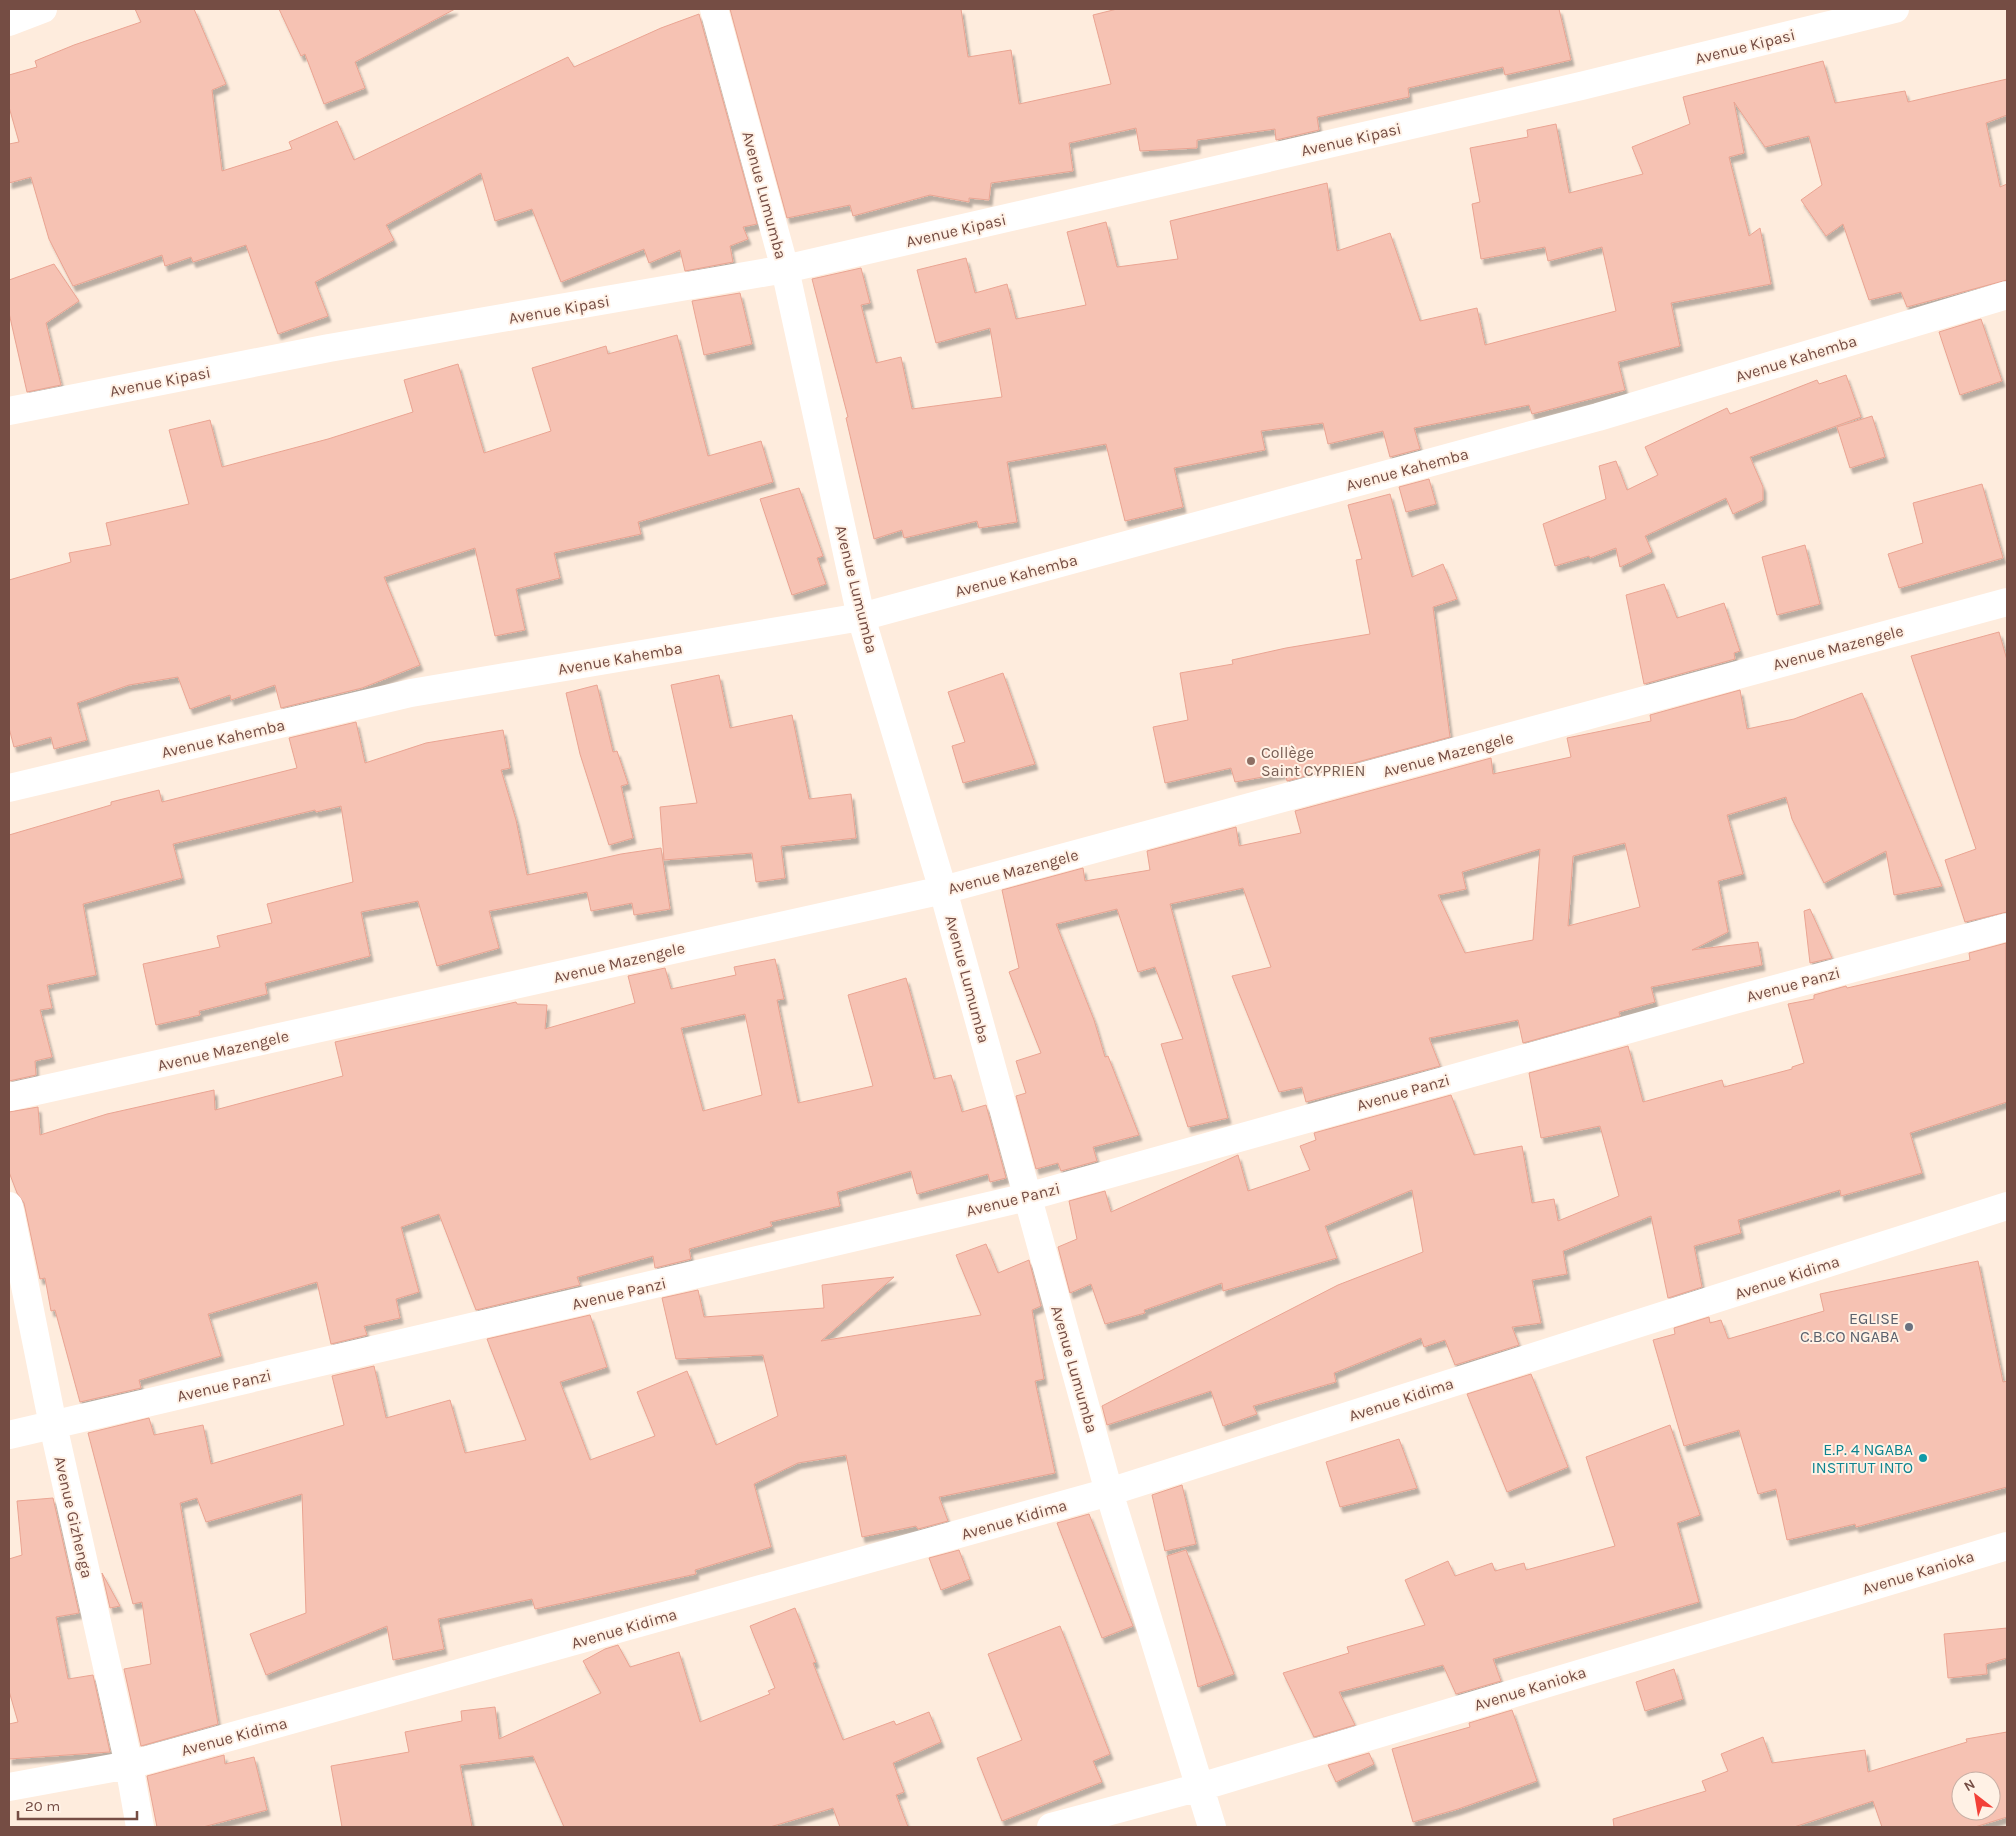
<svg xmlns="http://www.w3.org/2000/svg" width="2016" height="1836" font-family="Karla,sans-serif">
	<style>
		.building { fill: #f6c2b3; stroke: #eaa492; fill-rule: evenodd; filter: url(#shadow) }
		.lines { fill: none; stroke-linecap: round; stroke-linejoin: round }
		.street { stroke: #fff; stroke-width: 28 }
		.education-dot { fill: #8d6e63; stroke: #fff1e5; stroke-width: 2 }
		.worship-dot { fill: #6b7280; stroke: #fff1e5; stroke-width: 2 }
		.culture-dot { fill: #0f9aa8; stroke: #fff1e5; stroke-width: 2 }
		.labels { text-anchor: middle; stroke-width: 4; stroke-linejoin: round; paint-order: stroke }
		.street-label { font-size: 16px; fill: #754d44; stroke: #fff1e5 }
		.education-label { font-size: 16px; fill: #785e54; stroke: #fff1e5; text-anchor: start }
		.worship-label { font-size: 16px; fill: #5b616d; stroke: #fff1e5; text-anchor: end }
		.culture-label { font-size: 16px; fill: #0d838f; stroke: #fff1e5; text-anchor: end }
	</style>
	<defs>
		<filter id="shadow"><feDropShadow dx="3" dy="5.5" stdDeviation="1" flood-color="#0004"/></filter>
	</defs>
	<rect width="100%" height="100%" fill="#feecdd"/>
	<path class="building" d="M135 9H194L226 84 212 90 222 171 292 149 289 142 337 121 354 160 568 57 574 67 661 28 699 14 757 224 743 227 748 239 730 246 733 262 685 271 680 250 649 263 644 249 561 282 532 209 495 221 481 173 386 225 394 240 315 282 328 316 278 334 246 245 193 262 191 257 165 266 162 255 73 286 49 239 31 177 9 183V144L19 142 9 107V75L37 67 35 61 74 45 141 22Z
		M279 9H455L355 62 365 88 324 104 305 54 301 56Z
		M730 9H961L968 57 1011 50 1019 104 1111 84 1093 15 1117 9H1559L1571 60 1505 75 1503 67 1408 88 1409 97 1317 117 1319 130 1276 140 1275 129 1197 140V148L1140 151 1136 128 1069 143 1073 171 991 183 989 200 969 198V202L930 195 853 216 850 205 787 218Z
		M1823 61 1835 103 1905 91 1908 102 2007 79V115L1986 123 2000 187 2007 184V280L1907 307 1901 292 1869 300 1843 224 1826 236 1801 200 1822 185 1809 136 1765 147 1734 102 1744 153 1729 157 1749 236 1760 228 1771 284 1671 303 1680 346 1618 362 1625 390 1532 414 1529 405 1414 428 1420 449 1390 457 1383 431 1328 444 1323 423 1261 431 1265 450 1174 468 1183 507 1125 521 1106 444 1007 462 1017 522 979 528 977 521 904 538 902 530 874 539 846 418 848 417 812 279 861 268 870 303 861 305 876 363 901 357 912 409 1002 397 990 328 936 343 917 270 966 258 975 293 1007 284 1016 319 1086 305 1067 232 1106 222 1117 267 1178 259 1170 221 1327 183 1337 251 1390 233 1420 321 1477 308 1485 345 1616 311 1602 247 1548 261 1545 247 1481 259 1472 204 1480 202 1470 148 1528 137 1527 130 1556 124 1569 193 1643 174 1632 147 1690 124 1683 97Z
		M54 264 79 301 46 323 61 385 27 392 9 313V280Z
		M740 293 752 344 704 355 692 301Z
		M1981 319 2002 381 1960 395 1939 332Z
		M677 335 708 456 761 441 773 482 638 522 641 534 554 553 560 578 516 589 525 630 495 636 475 548 384 577 420 665 362 688 281 708 275 685 231 700 230 695 190 709 178 677 129 685 77 703 87 740 54 749 51 737 14 747 9 728V580L71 562 69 553 111 545 106 523 189 504 169 430 210 420 222 467 328 439 413 412 404 380 458 364 484 453 551 431 532 368 606 346 608 354Z
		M1846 375 1861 417 1750 457 1763 487V500L1733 514 1726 498 1645 536 1652 552 1620 567 1616 548 1590 558 1589 556 1555 566 1543 524 1606 499 1599 466 1616 461 1627 490 1658 475 1645 447 1727 408 1730 414 1817 380 1819 384Z
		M1872 416 1885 457 1850 468 1837 427Z
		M1429 479 1436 504 1406 512 1399 487Z
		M1982 484 2003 558 1899 588 1888 554 1923 543 1913 503Z
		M799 488 823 556 817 558 826 584 792 595 760 499Z
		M1390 494 1412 577 1443 564 1457 599 1433 607 1450 737 1287 781 1285 773 1235 782 1231 768 1165 783 1153 727 1188 720 1180 673 1233 664 1232 660 1286 648 1370 634 1356 560 1362 559 1348 505Z
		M1805 545 1820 604 1777 615 1762 557Z
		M1664 584 1677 618 1724 603 1740 651 1734 653 1735 659 1644 684 1626 595Z
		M1999 632 2007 660V912L1965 922 1945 860 1976 849 1911 656Z
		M1003 673 1035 764 963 783 952 746 965 742 948 692Z
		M719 675 730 728 792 715 809 799 851 794 856 838 781 846 785 878 756 882 752 853 664 860 660 807 697 803 671 685Z
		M597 685 613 752 617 751 628 784 621 786 633 838 609 845 580 754 566 693Z
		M1740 690 1747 729 1794 719 1862 693 1942 886 1894 895 1886 851 1824 883 1792 819 1786 797 1727 815 1743 874 1718 881 1728 932 1692 950 1758 942 1762 965 1651 987 1655 1002 1619 1012 1620 1016 1523 1043 1518 1020 1429 1038 1440 1066 1306 1102 1302 1087 1279 1092 1232 976 1271 967 1243 888 1170 904 1228 1118 1188 1127 1161 1044 1183 1039 1155 967 1138 972 1117 909 1056 924 1094 1020 1105 1057 1108 1056 1139 1135 1093 1147 1097 1161 1061 1171 1058 1163 1036 1169 1016 1096 1026 1093 1016 1061 1041 1053 1009 972 1019 968 1002 890 1083 868 1085 881 1150 870 1147 851 1236 827 1239 846 1301 833 1295 811 1491 758 1493 774 1571 757 1567 738 1651 721 1650 715ZM1625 843 1640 907 1568 926 1573 856ZM1540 849 1533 940 1465 953 1438 895 1466 889 1462 872Z
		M356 722 365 763 426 743 503 730 510 768 501 770 516 820 527 875 621 854 661 848 670 909 634 915 632 903 591 911 587 892 489 911 499 948 437 966 418 901 361 912 370 956 265 983 267 994 199 1011 200 1015 156 1025 143 964 220 947 217 936 272 923 267 904 353 882 341 806 316 812 315 810 173 844 182 878 83 904 96 975 47 985 52 1008 40 1010 52 1057 35 1061 36 1075 9 1081V835L111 805V802L159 790 162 802 297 768 289 738Z
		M1810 909 1832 958 1810 963 1804 911Z
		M2006 943 2007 1102 1910 1133 1922 1173 1841 1196 1840 1190 1738 1220 1741 1233 1694 1246 1702 1287 1668 1298 1651 1216 1563 1251 1567 1274 1532 1280 1541 1323 1512 1327 1519 1345 1455 1365 1445 1340 1424 1347 1421 1338 1334 1373 1336 1382 1253 1406 1257 1414 1223 1426 1211 1391 1107 1425 1102 1406 1338 1285 1423 1252 1412 1190 1325 1226 1337 1258 1223 1291 1222 1283 1144 1310 1145 1313 1105 1324 1091 1284 1070 1293 1058 1247 1077 1239 1069 1201 1105 1191 1111 1212 1238 1155 1248 1191 1310 1170 1300 1146 1316 1140 1314 1133 1451 1095 1474 1155 1522 1146 1532 1203 1554 1199 1558 1221 1619 1196 1600 1126 1541 1138 1529 1073 1628 1046 1643 1102 1722 1080 1724 1087 1792 1069V1067L1804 1063 1788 1004 1814 999V995L1846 986 1847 988 1970 960 1969 953Z
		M775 959 784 999 777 1000 798 1103 873 1086 848 995 906 978 934 1079 951 1075 962 1112 986 1105 1006 1178 990 1182 988 1174 917 1194 911 1171 837 1192 840 1206 770 1222 772 1226 689 1249 691 1259 655 1268 653 1256 577 1277 580 1285 476 1310 439 1214 401 1227 419 1292 396 1299 400 1318 364 1326 367 1335 331 1344 317 1282 208 1314 221 1356 139 1380 141 1388 80 1402 55 1310 51 1311 45 1278 40 1279 24 1203 17 1193 9 1172V1112L38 1107 40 1135 107 1114 214 1090 215 1110 343 1076 335 1042 516 1002 517 1004 547 1005 545 1029 635 1003 628 976 665 968 671 989 736 975 734 967ZM745 1014 762 1095 703 1111 681 1028Z
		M986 1244 998 1273 1029 1260 1041 1306 1032 1310 1044 1379 1035 1381 1055 1473 939 1497 948 1521 918 1529 916 1526 862 1537 846 1455 798 1463 754 1484 771 1547 695 1570 696 1574 535 1609 532 1599 438 1619 444 1649 393 1660 387 1626 266 1675 250 1634 306 1613 302 1494 206 1522 197 1498 180 1503 218 1724 141 1746 124 1669 151 1664 142 1602 133 1604 88 1433 149 1418 154 1435 203 1425 211 1464 344 1425 332 1376 374 1366 386 1418 450 1400 465 1453 526 1440 487 1339 590 1315 607 1367 560 1382 590 1460 655 1436 637 1392 687 1371 716 1445 778 1416 763 1355 676 1359 662 1298 698 1290 704 1317 824 1308 822 1285 894 1277 821 1341 981 1315 956 1255Z
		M1978 1261 2003 1382 2007 1381V1487L1856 1527 1855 1524 1787 1540 1776 1489 1758 1494 1739 1430 1684 1446 1653 1340 1675 1334 1674 1328 1709 1317 1710 1323 1721 1320 1728 1339 1824 1311 1820 1294Z
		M1531 1374 1568 1467 1507 1492 1467 1394Z
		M1670 1425 1700 1515 1677 1523 1699 1602 1493 1659 1501 1681 1456 1694 1443 1665 1339 1692 1355 1725 1314 1737 1283 1673 1349 1653 1347 1647 1425 1625 1405 1580 1448 1561 1455 1576 1492 1563 1495 1571 1524 1563 1526 1570 1615 1546 1586 1457Z
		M1399 1439 1417 1488 1340 1507 1326 1462Z
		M1182 1485 1196 1544 1165 1551 1152 1495Z
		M53 1498 79 1613 56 1617 68 1679 93 1675 110 1752 9 1759V1724L18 1722 9 1691V1559L22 1555 17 1501Z
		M1089 1514 1133 1626 1102 1638 1057 1523Z
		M959 1550 970 1579 941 1590 929 1558Z
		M1186 1550 1234 1674 1198 1687 1167 1556Z
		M102 1573 120 1606 110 1608Z
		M795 1608 816 1662 813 1663 843 1740 894 1721 896 1725 929 1712 941 1742 893 1763 904 1792 896 1795 908 1827H840L833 1808 770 1827H564L533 1756 460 1765 472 1827H342L331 1766 409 1752 405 1732 462 1721 461 1711 495 1707 499 1739 601 1693 583 1661 605 1649 618 1645 630 1667 679 1652 700 1722 770 1694 768 1691 775 1688 750 1626Z
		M1060 1626 1110 1754 1093 1761 1102 1782 1002 1821 977 1758 1022 1740 988 1654Z
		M2007 1628V1658L1986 1664 1987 1674 1948 1678 1944 1634Z
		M1674 1669 1683 1699 1645 1711 1636 1682Z
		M1512 1710 1537 1781 1458 1809 1413 1822 1392 1749 1470 1727 1469 1723Z
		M2007 1732V1817L1975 1827H1882L1873 1801 1794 1827H1614L1613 1819 1706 1791 1702 1781 1728 1771 1721 1754 1763 1737 1772 1763 1865 1750 1868 1772 1967 1742 1966 1739ZM1961 1781H1991V1811H1961Z
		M1369 1753 1374 1764 1336 1782 1328 1765Z
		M224 1755 225 1764 254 1757 267 1810 203 1827H157L147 1776Z"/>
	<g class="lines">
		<path class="street" d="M714 9 785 269 861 617 943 890 1109 1492 1212 1827
			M9 22 43 9
			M9 411 329 348 785 269 1581 86 1895 9
			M9 788 411 693 861 617 1598 417 2007 295
			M9 1097 943 890 2007 602
			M9 1206 53 1425 129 1765 140 1827
			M9 1435 1027 1197 1734 1000 2007 927
			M9 1787 129 1765 1109 1492 2007 1206
			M1051 1827 1200 1787 2007 1546"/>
	</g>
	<circle class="education-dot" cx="1251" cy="761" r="5"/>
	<circle class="worship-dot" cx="1909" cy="1327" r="5"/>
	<circle class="culture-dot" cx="1923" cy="1458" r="5"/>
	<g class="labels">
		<g class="street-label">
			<text transform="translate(1745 46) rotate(-14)" y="6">Avenue Kipasi</text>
			<text transform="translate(1351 139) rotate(-13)" y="6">Avenue Kipasi</text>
			<text transform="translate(765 195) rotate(75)" y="6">Avenue Lumumba</text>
			<text transform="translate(956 230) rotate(-13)" y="6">Avenue Kipasi</text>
			<text transform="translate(559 309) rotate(-10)" y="6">Avenue Kipasi</text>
			<text transform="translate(1796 358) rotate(-17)" y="6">Avenue Kahemba</text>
			<text transform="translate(160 381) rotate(-11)" y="6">Avenue Kipasi</text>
			<text transform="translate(1407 469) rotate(-15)" y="6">Avenue Kahemba</text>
			<text transform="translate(1016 575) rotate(-15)" y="6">Avenue Kahemba</text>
			<text transform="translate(857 589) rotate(76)" y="6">Avenue Lumumba</text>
			<text transform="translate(1838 647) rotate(-15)" y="6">Avenue Mazengele</text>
			<text transform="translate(620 658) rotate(-10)" y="6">Avenue Kahemba</text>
			<text transform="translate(223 738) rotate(-13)" y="6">Avenue Kahemba</text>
			<text transform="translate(1448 754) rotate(-15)" y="6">Avenue Mazengele</text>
			<text transform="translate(1013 871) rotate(-15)" y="6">Avenue Mazengele</text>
			<text transform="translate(619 962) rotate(-13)" y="6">Avenue Mazengele</text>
			<text transform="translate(968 979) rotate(75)" y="6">Avenue Lumumba</text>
			<text transform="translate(1793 984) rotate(-15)" y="6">Avenue Panzi</text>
			<text transform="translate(223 1050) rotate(-13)" y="6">Avenue Mazengele</text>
			<text transform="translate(1403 1092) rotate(-16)" y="6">Avenue Panzi</text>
			<text transform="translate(1013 1199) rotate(-14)" y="6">Avenue Panzi</text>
			<text transform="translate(1787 1277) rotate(-18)" y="6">Avenue Kidima</text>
			<text transform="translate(619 1293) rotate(-13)" y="6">Avenue Panzi</text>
			<text transform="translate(1075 1369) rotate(74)" y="6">Avenue Lumumba</text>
			<text transform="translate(224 1385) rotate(-13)" y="6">Avenue Panzi</text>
			<text transform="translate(1401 1399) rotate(-18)" y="6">Avenue Kidima</text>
			<text transform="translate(74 1517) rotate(77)" y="6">Avenue Gizhenga</text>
			<text transform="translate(1014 1519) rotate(-16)" y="6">Avenue Kidima</text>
			<text transform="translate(1918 1572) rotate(-17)" y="6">Avenue Kanioka</text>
			<text transform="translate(624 1628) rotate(-16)" y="6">Avenue Kidima</text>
			<text transform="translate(1530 1688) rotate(-17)" y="6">Avenue Kanioka</text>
			<text transform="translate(234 1736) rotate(-15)" y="6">Avenue Kidima</text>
		</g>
		<g class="education-label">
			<text x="1261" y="758">Collège<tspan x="1261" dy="18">Saint CYPRIEN</tspan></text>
		</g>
		<g class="worship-label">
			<text x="1899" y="1324">EGLISE<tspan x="1899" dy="18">C.B.CO NGABA</tspan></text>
		</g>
		<g class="culture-label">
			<text x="1913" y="1455">E.P. 4 NGABA<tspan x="1913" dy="18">INSTITUT INTO</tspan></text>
		</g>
	</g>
	<rect width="2016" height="1836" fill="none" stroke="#754d44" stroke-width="20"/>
	<g transform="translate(1976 1796) rotate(329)"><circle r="24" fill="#fff1e5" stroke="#c8afa5"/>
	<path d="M0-4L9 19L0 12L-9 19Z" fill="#f34037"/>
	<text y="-8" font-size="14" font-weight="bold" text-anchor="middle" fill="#754d44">N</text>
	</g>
	<path d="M18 1811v8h119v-8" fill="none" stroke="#754d44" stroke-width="2.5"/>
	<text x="25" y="1811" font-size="15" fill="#754d44" stroke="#fff1e5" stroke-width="4" paint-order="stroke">20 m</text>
</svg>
